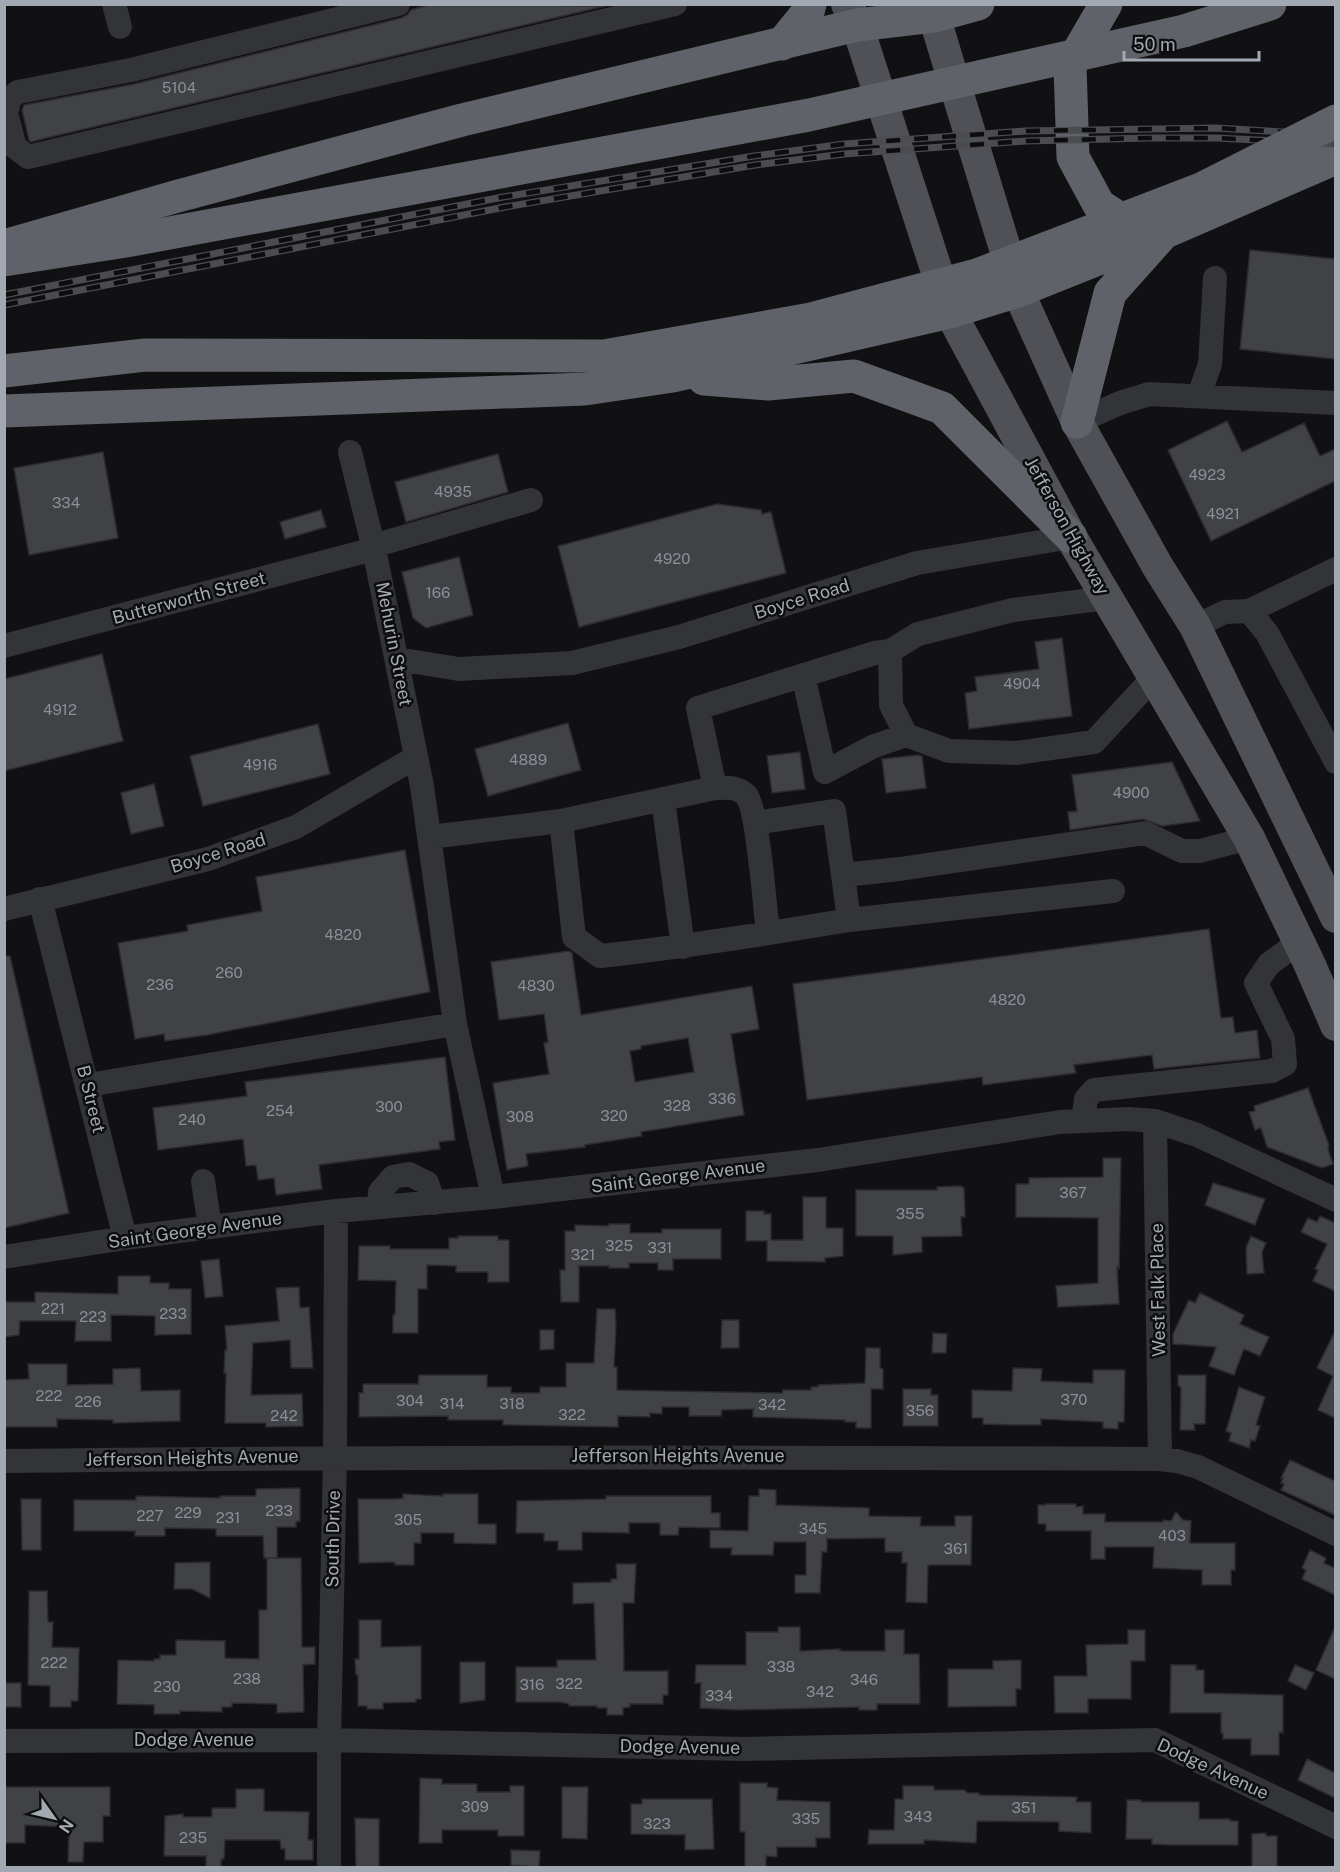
<svg xmlns="http://www.w3.org/2000/svg" width="1340" height="1872" font-family="'Public Sans',sans-serif">
	<style>
		.building { fill: #404246; stroke: #2c2c2f; stroke-width: 1.5; fill-rule: evenodd }
		.lines { fill: none; stroke-linecap: round; stroke-linejoin: round }
		.minor { stroke: #333438; stroke-width: 24 }
		.major { stroke: #4f5157; stroke-width: 32 }
		.highway { stroke: #5f6268; stroke-width: 33 }
		.rail-casing { stroke: #4a4c51; stroke-width: 7 }
		.rail { stroke: #0d0d0e; stroke-width: 4.5; stroke-dasharray: 14; stroke-linecap: butt }
		.highway-bridge { stroke: #5f6268; stroke-width: 33 }
		.labels { text-anchor: middle; stroke-width: 5; stroke-linejoin: round; paint-order: stroke }
		.number-label { font-size: 15px; fill: #8a8f98 }
		.street-label { font-size: 18px; fill: #a3a9b3; stroke: #0d0d0e }
	</style>
	<rect width="100%" height="100%" fill="#111113"/>
	<path class="building" d="M432 4 605 6 38 140 31 142 29 140 22 110 24 105 134 84 401 18 407 15 411 10Z
		M1250 250 1335 259V359L1240 349Z
		M1227 421 1242 452 1304 423 1320 456 1335 449V481L1211 541 1168 450Z
		M103 452 118 538 29 555 14 468Z
		M498 454 508 492 406 522 395 482Z
		M717 504 761 510 762 514 771 512 786 573 579 627 558 546Z
		M321 510 326 527 285 539 280 522Z
		M459 557 473 615 426 628 413 618 402 572Z
		M1062 638 1072 716 969 729 965 693 977 691 975 677 1039 669 1035 642Z
		M102 654 123 741 4 771V679Z
		M568 723 581 770 488 796 475 749Z
		M318 724 330 774 203 806 190 756Z
		M800 752 805 789 772 793 767 756Z
		M918 755 922 756 926 788 886 793 882 759Z
		M1172 762 1200 821 1162 826 1143 819 1070 830 1068 812 1077 811 1072 775Z
		M154 784 164 826 131 834 121 793Z
		M405 850 430 992 207 1035 165 1041 164 1034 135 1039 118 943 188 931 187 925 262 911 256 877Z
		M1209 929 1221 1018 1233 1017 1235 1033 1257 1030 1260 1058 1154 1069 1152 1055 1074 1065 1076 1073 983 1085 982 1077 807 1100 793 984Z
		M569 951 572 953 581 1015 752 986 759 1029 731 1034 744 1115 641 1132 642 1136 585 1145V1147L526 1154 528 1166 507 1170 493 1083 549 1074 544 1043 548 1042 544 1014 499 1020 491 962ZM688 1038 694 1072 635 1082 630 1051 641 1049V1046Z
		M4 956H10L69 1213 4 1228Z
		M445 1057 455 1140 439 1142 440 1149 319 1165 322 1189 276 1195 274 1178 258 1180 256 1165 246 1166 243 1139 158 1150 153 1108 247 1096 245 1082Z
		M1308 1088 1329 1145 1328 1149 1333 1164 1322 1168 1267 1147 1261 1128 1255 1130 1249 1112 1255 1111 1254 1106Z
		M1103 1158H1121L1119 1268 1117 1267 1119 1304 1058 1307 1056 1286 1098 1283V1218L1016 1217V1184H1029V1178L1103 1177Z
		M1213 1183 1265 1199 1255 1225 1205 1205Z
		M960 1186 964 1188 965 1217H961L962 1236 922 1237V1252L893 1255V1236H856V1190H937V1187Z
		M803 1197H826V1228H843V1256L825 1258V1262L767 1261V1241H746V1211H764V1214H771V1240H803Z
		M1320 1216 1335 1223V1291L1313 1281 1318 1270 1315 1269 1327 1244 1301 1232 1308 1218 1317 1222Z
		M609 1224H630V1233H662V1229H721V1259H673V1270H658V1263H629V1268H609V1266H579V1302H561L560 1270H565V1231H575V1225L609 1226Z
		M458 1236H498V1240H509V1282H488V1272H456V1266L427 1265V1289H418V1333H393V1315H395L396 1281 358 1280 359 1246H390V1249H449V1238H458Z
		M1251 1236 1266 1243 1262 1252 1264 1273 1247 1274 1246 1248Z
		M219 1259 223 1296 205 1298 201 1261Z
		M118 1276H150V1283H169V1289H191V1334L155 1335V1316L111 1315V1341H75L76 1321H20L19 1335 4 1337V1302H35V1292L118 1294Z
		M299 1287 300 1308 309 1307 313 1368H291L290 1340 253 1343 251 1395 302 1394 303 1426 266 1427V1423H225L226 1373H224L225 1350H227L225 1326 279 1321 276 1288Z
		M1200 1293 1244 1315 1240 1324 1269 1337 1260 1356 1244 1349 1234 1375 1209 1366 1216 1347 1173 1344V1334L1189 1300 1195 1303Z
		M597 1309H615L616 1325 614 1367H617V1390L782 1393 783 1390H811V1387H818V1385L865 1383 866 1348H880V1368L883 1369V1389H871V1428H856V1422H845V1420L753 1417V1409L722 1410 721 1416H689V1407H662V1414L650 1413V1417L618 1416V1427L503 1425V1420H448V1416L359 1417V1393H363V1384H418L419 1375H487V1387H511V1393H540V1387H566V1363H594Z
		M722 1320H739V1348H721Z
		M540 1330H554V1349L540 1350Z
		M1335 1331V1418L1318 1410 1333 1376 1317 1368Z
		M933 1333 947 1334 946 1353H932Z
		M28 1364H67V1385L113 1384V1369L140 1368 141 1391 180 1390V1421L113 1423V1420L57 1419V1427H4V1380L29 1379Z
		M1013 1368 1042 1369 1041 1381 1093 1383V1370H1125L1124 1422H1118V1429L1103 1428V1422L1041 1419V1425H1012L983 1424V1418H972V1390L1012 1391Z
		M1178 1375H1206L1205 1424H1194L1195 1430H1180L1181 1388 1178 1385Z
		M1239 1387 1265 1397 1256 1425 1260 1426 1255 1441 1251 1440 1249 1448 1229 1441 1231 1433 1226 1431Z
		M903 1389H931V1395H938V1426H903Z
		M1290 1460 1335 1481V1515L1281 1490 1284 1484 1281 1483 1283 1478H1281Z
		M300 1488V1521L296 1522V1527H277V1558H264L263 1536H216V1529L165 1528V1536H135V1531H74V1500H136V1496L220 1498V1496H256V1489Z
		M759 1489 776 1490V1505L869 1508V1516L921 1517 920 1526H955V1516H972L971 1565H928L927 1603 906 1602 907 1563H902V1552H885V1538L827 1539V1552H822L820 1593H795V1575H806V1542H774L773 1555H731L732 1548H710V1530L748 1531 749 1496H759Z
		M403 1494 443 1496V1494H478V1524H496V1544L454 1543V1533H421V1543H414V1565H395V1562L359 1563 358 1499H396L403 1498Z
		M606 1496H711V1513H720V1528L679 1527 678 1535H660V1523H629V1533L582 1532V1550H558V1541H544V1533H516L517 1501 606 1499Z
		M21 1499H41V1550H22Z
		M1046 1504H1076V1507L1083 1506V1514H1105V1522H1163V1520L1171 1521 1176 1512 1183 1520 1191 1521 1190 1543H1235V1570H1231V1585H1202V1570L1153 1568 1154 1547H1105V1559H1091V1531H1046V1524H1038V1505H1046Z
		M1310 1550 1326 1558 1324 1563 1335 1568V1595L1302 1579 1306 1570 1302 1568Z
		M267 1558H301L302 1647H315V1664L303 1665 304 1712 277 1713V1704L232 1703V1707H222V1712L180 1711V1714H154V1705L117 1704 118 1660 154 1661V1659H160V1655H176V1640L225 1641V1658L259 1659V1610H267Z
		M210 1562V1598L192 1589H174L175 1563Z
		M616 1564H636L634 1603H623L624 1671H668V1695H663V1704H630V1707L623 1708V1715H607V1708H597V1706H569V1704L559 1702H516V1667H557V1660H596L594 1603 573 1604V1583L611 1582V1579H617Z
		M29 1591H47L48 1622H53L52 1647 79 1648 78 1701H71V1707H50V1686L28 1685Z
		M359 1620H381V1647L421 1646V1699H416V1702L383 1703V1709H367V1706H358V1675H356L355 1659H359Z
		M778 1627H800V1651L840 1649V1651H885V1630H904V1654H919L920 1704H877V1710H859V1707L738 1710 700 1708 701 1683H695L696 1665H746V1632H778Z
		M1335 1627V1679L1316 1670Z
		M1128 1630H1145V1661H1131V1699H1088V1713H1055L1054 1676H1087L1086 1645 1128 1644Z
		M1021 1660V1689H1016V1706L948 1707V1669H993V1661Z
		M460 1662H485V1700L460 1703Z
		M1171 1665H1196V1670H1204V1693L1283 1695V1733L1279 1732V1755H1251V1739H1223V1733H1221V1713H1170Z
		M1295 1665 1314 1673 1306 1690 1288 1681Z
		M4 1683H21V1707H4Z
		M1307 1759 1335 1773V1798L1298 1780Z
		M420 1778 442 1779V1784H477V1792H510V1786H524V1836H498V1830H442V1843H419Z
		M740 1783H767V1787L778 1788 777 1800 830 1802V1838H816V1847H777V1857L766 1856V1868H745V1832H740Z
		M903 1786H934V1790H964L968 1793H979V1795L1077 1797 1076 1802H1091V1833L1059 1831V1822L977 1821 976 1843 924 1840V1844H868L869 1830H894L895 1799H903Z
		M4 1787H110V1816H103V1842H84L83 1862H68L69 1827 25 1825V1843H4Z
		M562 1787H588L587 1839 562 1838Z
		M236 1789H264V1811L309 1812 308 1840H313V1860H285V1849H281L280 1840H225L224 1859H221V1868H206V1856H164L165 1816 183 1814V1817H212V1808H236Z
		M642 1799H712L714 1849 685 1850V1835L631 1834V1804H642Z
		M1127 1800H1141V1802H1199V1819H1230V1821H1238V1845H1173L1152 1844V1839H1126Z
		M355 1818 379 1819V1868H356Z
		M1266 1833V1836H1277V1868H1252V1834Z
		M511 1850 540 1851 539 1867 511 1865Z"/>
	<g class="lines">
		<path class="minor" d="M114 4 120 27
			M398 4 131 70 18 92 10 98 6 113 15 147 28 157 41 154 675 4
			M1199 396 1210 364 1215 278
			M1077 422 1120 403 1149 394 1336 403
			M350 452 374 549 422 786 455 1024
			M373 546 531 500
			M1249 611 1336 569
			M1195 626 1225 612 1249 611 1267 633 1336 762
			M4 646 374 549
			M397 659 459 669 572 663 679 637 917 563 1071 537
			M803 675 825 772 872 747 906 735 949 751 1016 753 1094 742 1154 677
			M906 735 891 705 890 651 918 634 1013 610 1107 598
			M715 788 698 708 875 653 890 651
			M663 800 683 947
			M755 823 834 811 843 875
			M430 837 561 821
			M1113 891 849 920 843 875 900 869 1145 833 1182 851H1200L1249 838
			M40 899 125 1238
			M4 909 208 859 296 827 416 757
			M768 933C765 909 758 809 746 795 737 786 726 788 715 788L561 821 574 937 600 956C683 947 766 934 849 920
			M88 1085 455 1024 493 1197
			M1083 1121 1086 1099 1094 1090 1272 1071 1285 1064 1283 1039 1256 983 1269 964 1299 942
			M1155 1121 1160 1459
			M203 1181 210 1227
			M379 1207 380 1192 393 1177 409 1174 427 1183 434 1203
			M4 1257 125 1238 336 1211 493 1197 818 1160 1060 1122 1129 1119 1155 1121 1197 1135 1336 1200
			M4 1461C390 1456 775 1457 1160 1459L1177 1461 1198 1467 1336 1534
			M4 1741 329 1740 745 1749 1155 1740 1336 1827
			M329 1868V1740L335 1456 336 1211"/>
		<path class="major" d="M847 4 857 25 950 312 1071 537 1249 838 1309 963 1336 1025
			M929 4 934 16 1018 291 1077 422 1158 567 1195 626 1336 917"/>
		<path class="highway" d="M1106 4 1070 66 1073 157 1099 205 1133 227 1144 229
			M782 44 808 12 810 4
			M4 246 178 196 462 120 857 25 934 16 978 4
			M704 379 768 384 854 376 942 408 1071 537
			M4 411 585 389 673 376 950 312 1018 291 1163 233 1336 158
			M1077 422 1110 293 1160 237"/>
		<defs>
			<path id="rail" d="M4 295 503 197 754 156 844 144 1026 131 1216 128 1336 135
				M4 305 505 207 755 165 844 154 1026 141 1149 138H1216L1336 144"/>
		</defs>
		<use href="#rail" class="rail-casing"/>
		<use href="#rail" class="rail"/>
		<path class="highway-bridge" d="M4 260 126 241 809 115 1184 31 1270 4
			M4 371 145 355 604 356 811 319 977 275 1201 189 1336 121"/>
	</g>
	<g class="labels">
		<g class="number-label">
			<text x="179" y="93">5104</text>
			<text x="1207" y="480">4923</text>
			<text x="453" y="497">4935</text>
			<text x="66" y="508">334</text>
			<text x="1223" y="519">4921</text>
			<text x="672" y="564">4920</text>
			<text x="438" y="598">166</text>
			<text x="1022" y="689">4904</text>
			<text x="60" y="715">4912</text>
			<text x="528" y="765">4889</text>
			<text x="260" y="770">4916</text>
			<text x="1131" y="798">4900</text>
			<text x="343" y="940">4820</text>
			<text x="229" y="978">260</text>
			<text x="160" y="990">236</text>
			<text x="536" y="991">4830</text>
			<text x="1007" y="1005">4820</text>
			<text x="722" y="1104">336</text>
			<text x="677" y="1111">328</text>
			<text x="389" y="1112">300</text>
			<text x="280" y="1116">254</text>
			<text x="614" y="1121">320</text>
			<text x="520" y="1122">308</text>
			<text x="192" y="1125">240</text>
			<text x="1073" y="1198">367</text>
			<text x="910" y="1219">355</text>
			<text x="619" y="1251">325</text>
			<text x="660" y="1253">331</text>
			<text x="583" y="1260">321</text>
			<text x="53" y="1314">221</text>
			<text x="173" y="1319">233</text>
			<text x="93" y="1322">223</text>
			<text x="49" y="1401">222</text>
			<text x="1074" y="1405">370</text>
			<text x="410" y="1406">304</text>
			<text x="88" y="1407">226</text>
			<text x="452" y="1409">314</text>
			<text x="512" y="1409">318</text>
			<text x="772" y="1410">342</text>
			<text x="920" y="1416">356</text>
			<text x="572" y="1420">322</text>
			<text x="284" y="1421">242</text>
			<text x="279" y="1516">233</text>
			<text x="188" y="1518">229</text>
			<text x="150" y="1521">227</text>
			<text x="228" y="1523">231</text>
			<text x="408" y="1525">305</text>
			<text x="813" y="1534">345</text>
			<text x="1172" y="1541">403</text>
			<text x="956" y="1554">361</text>
			<text x="54" y="1668">222</text>
			<text x="781" y="1672">338</text>
			<text x="247" y="1684">238</text>
			<text x="864" y="1685">346</text>
			<text x="569" y="1689">322</text>
			<text x="532" y="1690">316</text>
			<text x="167" y="1692">230</text>
			<text x="820" y="1697">342</text>
			<text x="719" y="1701">334</text>
			<text x="475" y="1812">309</text>
			<text x="1024" y="1813">351</text>
			<text x="918" y="1822">343</text>
			<text x="806" y="1824">335</text>
			<text x="657" y="1829">323</text>
			<text x="193" y="1843">235</text>
		</g>
		<g class="street-label">
			<text transform="translate(1067 526) rotate(61)" y="6">Jefferson Highway</text>
			<text transform="translate(189 598) rotate(-15)" y="6">Butterworth Street</text>
			<text transform="translate(802 599) rotate(-17)" y="6">Boyce Road</text>
			<text transform="translate(394 644) rotate(79)" y="6">Mehurin Street</text>
			<text transform="translate(218 853) rotate(-17)" y="6">Boyce Road</text>
			<text transform="translate(91 1099) rotate(76)" y="6">B Street</text>
			<text transform="translate(678 1176) rotate(-7)" y="6">Saint George Avenue</text>
			<text transform="translate(195 1230) rotate(-8)" y="6">Saint George Avenue</text>
			<text transform="translate(1158 1290) rotate(-91)" y="6">West Falk Place</text>
			<text x="678" y="1462">Jefferson Heights Avenue</text>
			<text transform="translate(192 1458) rotate(-1)" y="6">Jefferson Heights Avenue</text>
			<text transform="translate(333 1539) rotate(-89)" y="6">South Drive</text>
			<text x="194" y="1746">Dodge Avenue</text>
			<text transform="translate(680 1747) rotate(1)" y="6">Dodge Avenue</text>
			<text transform="translate(1213 1769) rotate(25)" y="6">Dodge Avenue</text>
		</g>
	</g>
	<rect width="1340" height="1872" fill="none" stroke="#a3a9b3" stroke-width="12"/>
	<g transform="translate(54 1818) rotate(124)" stroke="#0d0d0e" stroke-width="4.5" paint-order="stroke">
	<path d="M0-4.5L10 22L0 15L-10 22Z" fill="#a3a9b3"/>
	<text y="-9" font-size="16" font-weight="bold" text-anchor="middle" fill="#a3a9b3">N</text>
	</g>
	<path d="M1124 51v9h135v-9" fill="none" stroke="#a3a9b3" stroke-width="3"/>
	<text x="1133" y="51" font-size="18" fill="#a3a9b3" stroke="#0d0d0e" stroke-width="4.5" paint-order="stroke">50 m</text>
</svg>
